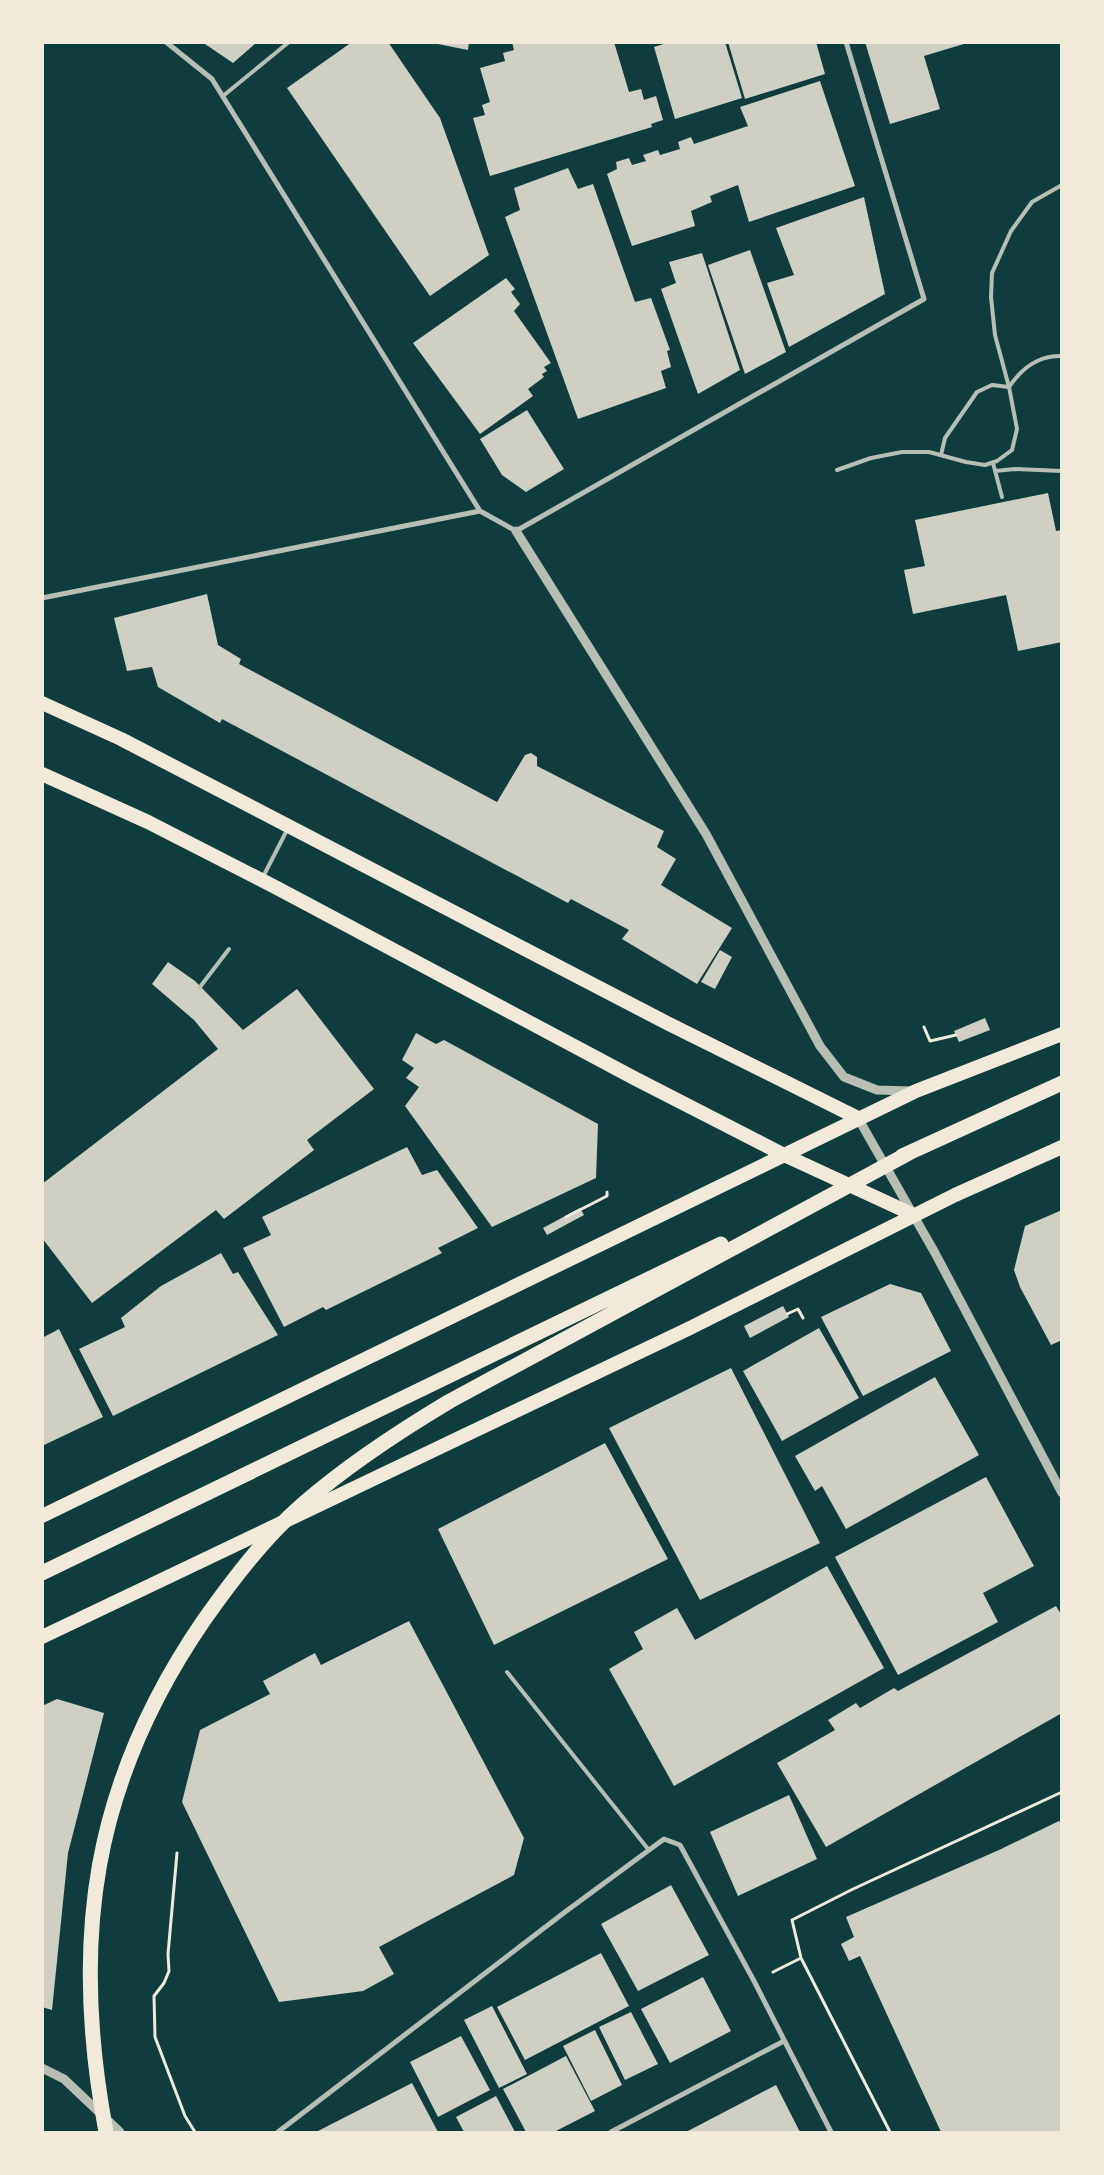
<svg xmlns="http://www.w3.org/2000/svg" width="1104" height="2175" font-family="'Alegreya Sans',sans-serif">
	<style>
		.building { fill: #cfcfc3 }
		.lines { fill: none; stroke-linecap: round; stroke-linejoin: round }
		.path { stroke: #f1e9da; stroke-width: 3 }
		.service { stroke: #b8beb3; stroke-width: 4 }
		.minor { stroke: #b8beb3; stroke-width: 5 }
		.tertiary { stroke: #b8beb3; stroke-width: 9 }
		.trunk { stroke: #f1e9da; stroke-width: 14 }
		.motorway { stroke: #f1e9da; stroke-width: 15 }
	</style>
	<rect width="100%" height="100%" fill="#0f3d3e"/>
	<path class="building" d="M202 42H257L233 63Z
		M352 42H388L440 118 489 255 430 296 287 88Z
		M428 42H469L468 50Z
		M512 42H614L629 92 641 89 644 100 656 96 663 120 651 124 652 127 490 176 473 118 485 115 482 105 490 102 480 68 505 61 503 53 514 50Z
		M670 42H725L742 98 675 119 654 47Z
		M728 42H816L825 74 745 99Z
		M865 42H967V43L924 56 940 109 890 124Z
		M820 81 855 186 749 222 738 185 710 196 712 202 691 211 695 226 632 246 607 174 617 169 616 162 629 158 632 165 646 161 643 155 658 150 660 155 680 149 678 142 691 137 694 144 748 126 740 107Z
		M568 168 578 189 593 184 635 302 651 298 670 350 667 351 671 367 661 371 666 388 578 419 505 217 520 210 514 188Z
		M864 197 885 294 789 347 767 283 794 275 776 228Z
		M750 250 786 352 745 374 708 265Z
		M702 253 740 370 698 394 661 289 676 283 669 262Z
		M506 278 515 289 511 292 520 304 514 311 551 363 544 367 547 371 542 374 544 377 528 389 533 396 480 434 413 343Z
		M527 410 564 469 526 492 502 475 480 439Z
		M1048 493 1056 531 1062 530V642L1018 651 1006 595 913 614 904 570 925 566 915 520Z
		M207 594 218 645 241 659 239 664 497 802 525 755 531 753 537 757V766L664 831 657 847 676 859 661 885 732 928 697 984 622 939 629 930 571 899 568 903 222 719 220 723 158 687 152 667 127 671 114 618Z
		M720 950 732 957 715 989 701 982Z
		M168 962 195 981 243 1030 297 989 374 1089 307 1140 314 1150 224 1219 216 1210 92 1303 42 1238V1184L218 1049 194 1020 152 984Z
		M985 1018 990 1030 959 1042 954 1031Z
		M416 1033 436 1044 444 1040 598 1124 596 1178 492 1227 405 1106 419 1087 406 1078 414 1068 402 1060Z
		M407 1147 422 1175 437 1170 478 1228 438 1248 442 1253 326 1310 323 1307 284 1327 243 1248 271 1235 262 1217Z
		M580 1208 584 1215 547 1235 543 1228Z
		M1062 1210V1340L1051 1345 1020 1287 1014 1270 1025 1226Z
		M221 1253 233 1274 238 1272 278 1335 113 1416 79 1349 125 1327 121 1318 161 1286Z
		M890 1284 921 1293 951 1351 863 1396 821 1317Z
		M783 1306 789 1317 750 1338 744 1326Z
		M819 1328 859 1398 782 1441 743 1371Z
		M59 1329 103 1417 42 1446V1338Z
		M731 1368 820 1543 700 1600 609 1428Z
		M935 1377 979 1455 846 1529 822 1486 815 1491 795 1456Z
		M605 1443 668 1559 494 1645 438 1529Z
		M986 1477 1034 1566 983 1593 998 1622 898 1675 835 1557Z
		M827 1566 884 1668 674 1786 609 1669 643 1649 634 1632 677 1608 695 1640Z
		M1056 1606 1062 1616V1713L826 1847 777 1763 835 1730 828 1720 856 1703 860 1708 894 1688 898 1691Z
		M409 1621 524 1838 514 1875 379 1947 394 1974 363 1991 279 2002 182 1802 200 1730 270 1694 263 1681 315 1653 321 1665Z
		M57 1699 104 1713 68 1853 52 2010 42 2007V1706Z
		M789 1795 817 1859 738 1896 710 1832Z
		M1059 1821 1062 1825V2132H941L860 1956 849 1961 841 1944 854 1937 846 1917 999 1850Z
		M671 1885 709 1955 638 1991 601 1924Z
		M601 1953 629 2006 525 2060 497 2007Z
		M703 1977 731 2031 670 2063 641 2009Z
		M492 2006 527 2074 499 2088 464 2020Z
		M631 2012 658 2064 625 2080 599 2027Z
		M595 2030 622 2085 591 2101 563 2046Z
		M461 2036 490 2090 438 2117 410 2062Z
		M566 2056 595 2111 554 2132H526L503 2089Z
		M412 2083 438 2132H316Z
		M776 2085 800 2132H686Z
		M496 2096 515 2132H464L456 2117Z"/>
	<g class="lines">
		<path class="path" d="M924 1027 930 1041 956 1035
			M566 1217 607 1196V1192
			M787 1314 798 1309 803 1318
			M177 1853 168 1954 169 1971 164 1983 154 1996 155 2037 185 2116 195 2132
			M773 1972 801 1958
			M890 2132 801 1958 792 1920 851 1890 1062 1792"/>
		<path class="service" d="M223 96 289 42
			M941 455 945 438 977 392 992 385 1009 387C1022 368 1038 355 1062 356
			M993 463 1002 497
			M837 470 871 458 902 452H929L966 462 985 465 997 461 1012 450 1017 429 1009 387 995 335 991 297 992 273 1011 231 1032 202 1062 185
			M995 471 1015 469 1062 471
			M263 877 287 830
			M200 987 229 949
			M507 1672 648 1849"/>
		<path class="minor" d="M166 42 212 79 480 511 516 531 924 299 846 42
			M42 598 480 511
			M278 2132 565 1912 664 1839 680 1845 754 1981 831 2132
			M611 2132 784 2041"/>
		<path class="tertiary" d="M516 531 706 834 820 1046 844 1077 877 1090 912 1091
			M858 1118 935 1253 1062 1493
			M42 2068 64 2079 120 2132"/>
		<path class="trunk" d="M42 703 121 739 667 1023 858 1118
			M42 774 148 822 277 888 636 1079 784 1155 914 1215
			M42 1516 916 1091 1062 1034
			M42 1637 688 1329 955 1195 1062 1147"/>
		<path class="motorway" d="M902 1156 1062 1083
			M42 1573 721 1244
			M106 2132C70 1940 92 1783 204 1620 233 1579 265 1537 303 1504 349 1464 398 1432 450 1401L911 1152"/>
	</g>
	<rect width="1104" height="2175" fill="none" stroke="#f1e9da" stroke-width="88"/>
</svg>
